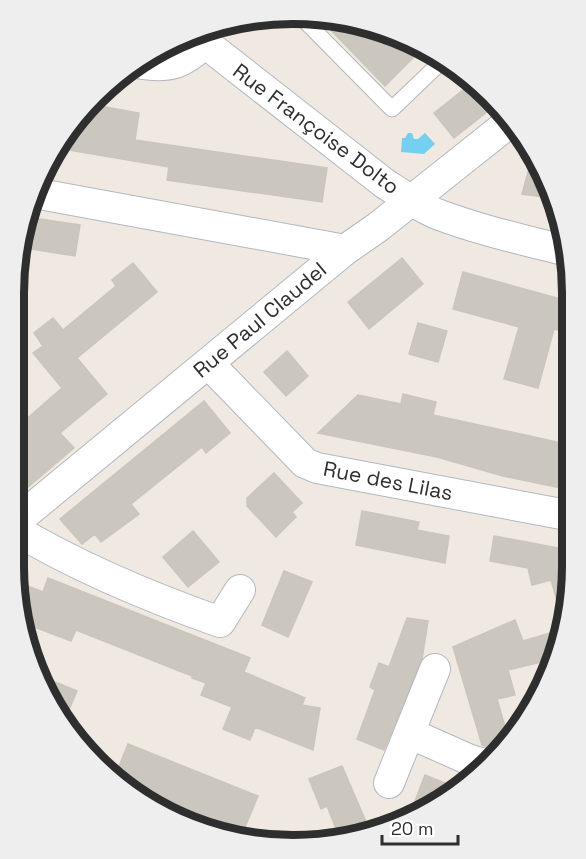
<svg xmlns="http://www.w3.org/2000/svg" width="586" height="859" font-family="'Space Grotesk',sans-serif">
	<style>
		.water { fill: #75cff0 }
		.building { fill: #cbc7bf; stroke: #cbc5ba; stroke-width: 1.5 }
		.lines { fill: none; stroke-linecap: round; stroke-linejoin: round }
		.service-casing { stroke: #b4b7c1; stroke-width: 17 }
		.minor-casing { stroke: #b4b7c1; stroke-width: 32 }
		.service { stroke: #fff; stroke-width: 15 }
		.minor { stroke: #fff; stroke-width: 30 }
		.labels { text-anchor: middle; stroke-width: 6; stroke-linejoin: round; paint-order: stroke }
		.street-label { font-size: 21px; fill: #2e2e2e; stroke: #fff }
		.rim { fill: none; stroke: #2e2e2e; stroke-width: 8 }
	</style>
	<rect width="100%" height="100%" fill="#efe9e1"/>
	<path class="water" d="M408 133H412L414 139H418L425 133 435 144 424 154 401 152 402 138H405Z"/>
	<path class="building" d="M320 19 400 35 422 49 385 86Z
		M472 83 491 96 497 104 454 138 434 113Z
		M89 104 139 113 135 140 327 168 322 202 167 180 169 167 57 148Z
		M533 154 544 169 553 198 522 194Z
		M26 217 80 225 75 256 19 247V239Z
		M402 258 423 284 369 329 348 302Z
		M133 263 157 292 77 358 107 394 60 433 74 448 15 498 16 428 62 388 33 353 43 346 34 333 53 318 63 330 116 286 112 280Z
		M463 272 568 301 569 333 554 329 538 388 504 379 519 327 453 309Z
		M418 323 447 331 438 362 409 354Z
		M287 351 308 376 286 396 264 372Z
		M403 394 436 402 433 415 571 445V490L503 476 437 457 318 433 358 395 401 404Z
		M204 401 230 433 206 453 202 447 131 504 139 514 101 542 95 534 82 544 60 519Z
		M274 473 302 503 292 512 296 517 276 537 247 506V498Z
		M362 511 419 522 417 530 449 536 445 563 356 545Z
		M193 531 219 562 188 587 163 557Z
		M494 536 563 549 570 577 562 618 551 580 532 585 528 568 490 561Z
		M284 571 312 582 288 637 262 625Z
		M48 578 250 658 244 672 305 698 302 705 320 708 313 750 255 727 250 740 223 729 232 707 201 695 206 683 192 678V676L76 630 71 641 21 622 15 581 43 592Z
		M407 618 428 621 422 659 384 750 357 739 375 690 370 687 379 663 389 667Z
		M515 620 523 641 560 630 554 659 508 670 515 695 497 699 508 737 501 747 495 750 482 745 453 647Z
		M40 676 77 691 63 724 60 721Z
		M128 744 258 796 240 839 186 824 114 779Z
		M342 766 367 824 339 836 327 806 321 809 309 779Z
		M425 775 457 788 430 807 415 801Z"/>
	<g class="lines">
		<defs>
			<path id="service" d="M299 15 392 109 441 62"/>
			<path id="minor" d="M195 33 205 43 384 183C401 194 418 206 437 214 479 230 524 240 567 251
				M142 64C171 68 184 63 205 43
				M34 193 345 250
				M209 364 305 463 317 468 572 516
				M14 523 345 250 378 227 510 122
				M14 529C76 566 152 598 220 622L240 590
				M409 733 470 760 488 765
				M389 783 435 669"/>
		</defs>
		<use href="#service" class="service-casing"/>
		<use href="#minor" class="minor-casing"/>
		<use href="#service" class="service"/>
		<use href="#minor" class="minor"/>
	</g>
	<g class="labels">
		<g class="street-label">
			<text transform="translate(316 129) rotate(37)" y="7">Rue Françoise Dolto</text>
			<text transform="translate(260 320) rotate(-40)" y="7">Rue Paul Claudel</text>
			<text transform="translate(388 481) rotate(11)" y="7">Rue des Lilas</text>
		</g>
	</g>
	<path d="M0 0H586V859H0ZM293 24H293A269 269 0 0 1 562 293V566A269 269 0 0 1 293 835H293A269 269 0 0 1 24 566V293A269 269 0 0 1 293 24Z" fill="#eee" fill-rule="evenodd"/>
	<path class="rim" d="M293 24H293A269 269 0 0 1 562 293V566A269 269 0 0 1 293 835H293A269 269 0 0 1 24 566V293A269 269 0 0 1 293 24Z"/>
	<path d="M382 835v9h76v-9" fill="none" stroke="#2e2e2e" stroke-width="3"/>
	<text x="391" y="835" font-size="18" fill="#2e2e2e" stroke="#ffffff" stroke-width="4.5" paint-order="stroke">20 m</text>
</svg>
